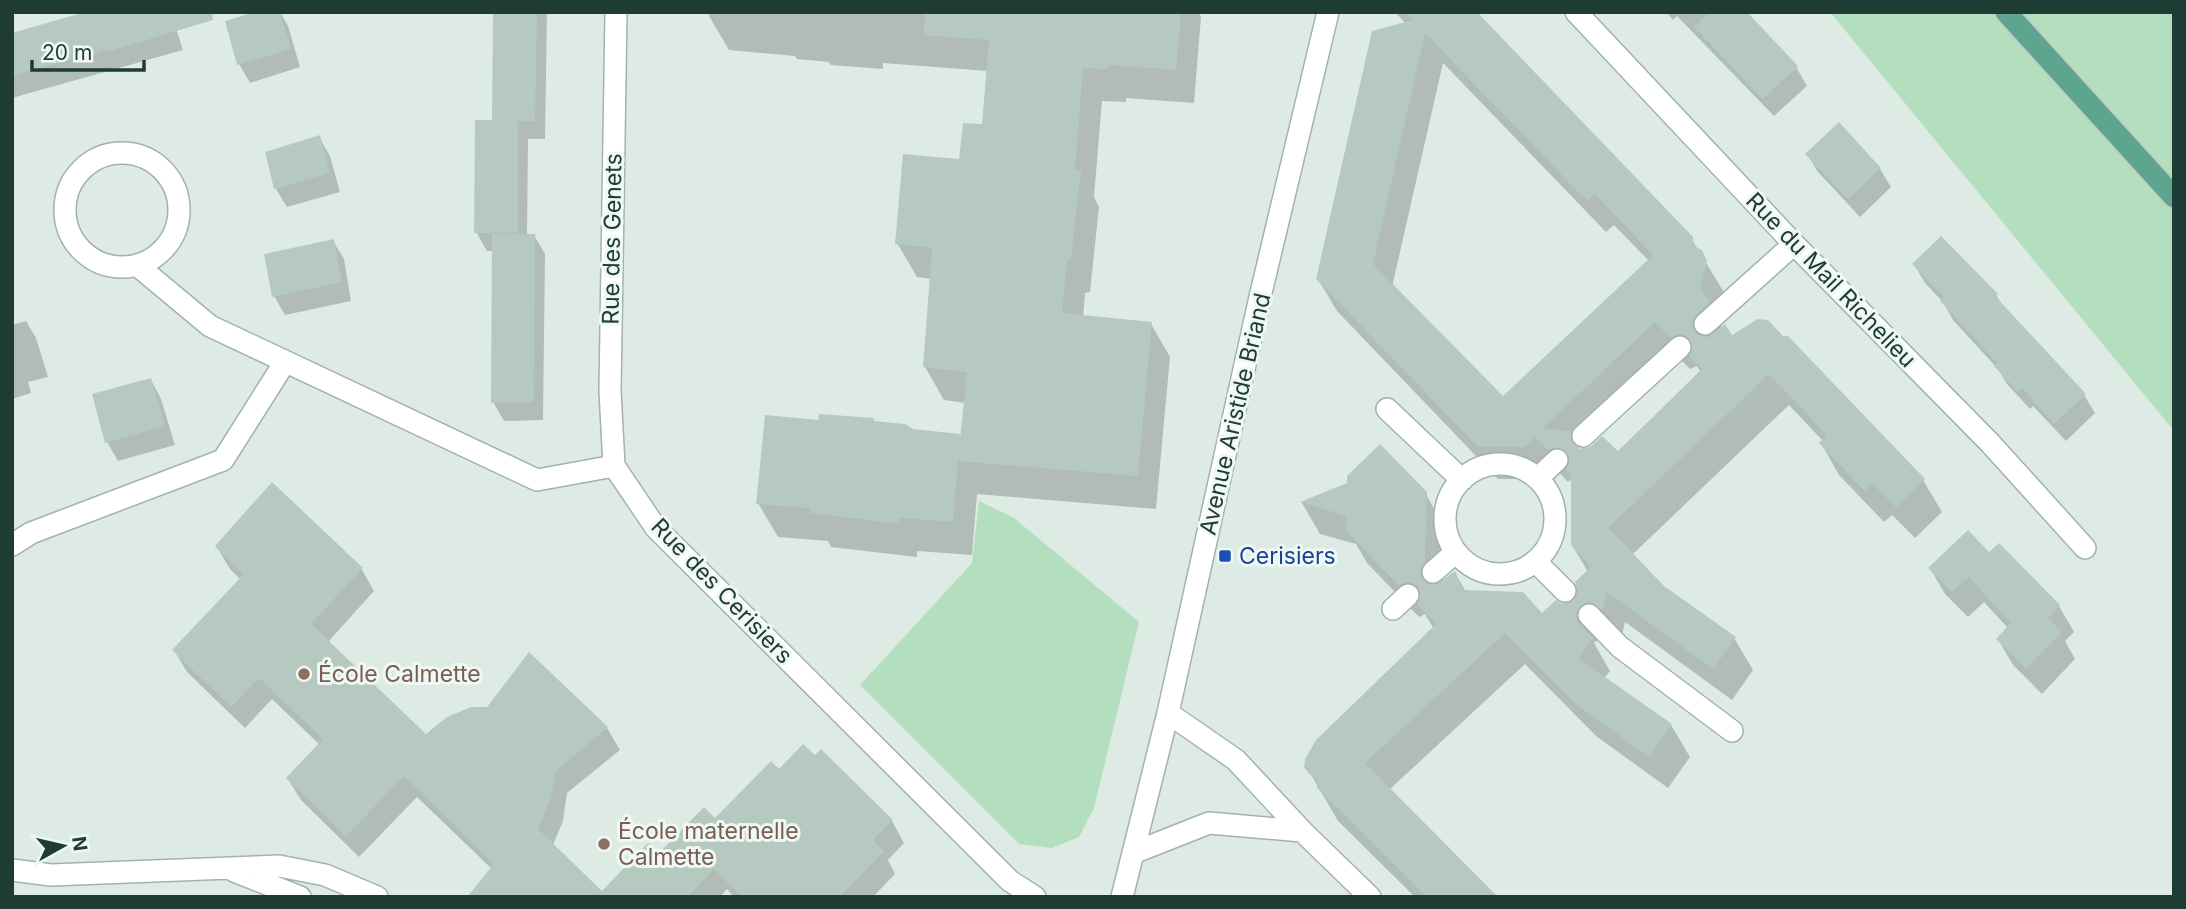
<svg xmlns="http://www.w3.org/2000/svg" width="2186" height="909" font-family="Inter,sans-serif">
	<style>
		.green { fill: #b4dfbe }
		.shadow { fill: #0003; fill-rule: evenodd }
		.building { fill: #b6c9c0; fill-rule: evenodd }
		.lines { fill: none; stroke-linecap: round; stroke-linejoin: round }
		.street-tunnel { stroke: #b8c8c1; stroke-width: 21; stroke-dasharray: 21 10; stroke-linecap: butt }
		.street-casing { stroke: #a1b3ac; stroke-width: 24 }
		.primary-casing { stroke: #c0c8c6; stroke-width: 24 }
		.street { stroke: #fff; stroke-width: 21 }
		.primary { stroke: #5ea58f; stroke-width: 21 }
		.transit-dot { fill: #1a4fb4; stroke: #eff8f3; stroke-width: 2.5 }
		.education-dot { fill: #8d6e63; stroke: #eff8f3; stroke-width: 2.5 }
		.labels { text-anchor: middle; stroke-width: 6; stroke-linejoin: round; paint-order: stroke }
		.street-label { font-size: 23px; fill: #1e3c33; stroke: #eff8f3 }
		.transit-label { font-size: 23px; fill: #164399; stroke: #eff8f3; text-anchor: start }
		.education-label { font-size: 23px; fill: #785e54; stroke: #eff8f3; text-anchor: start }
	</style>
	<rect width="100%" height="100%" fill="#deebe5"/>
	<path class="green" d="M1830 12H2174V431Z
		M979 501 1014 518 1139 622 1094 808 1079 837 1052 848 1019 844 860 685 972 563Z"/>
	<path class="shadow" d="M171 12 183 50 12 98V35Z
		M280 12 288 26 300 67 250 83 239 64Z
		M494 12H547L545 139H528L527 235H534L545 254 543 420 504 421 493 402 494 251H487L476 232 493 122Z
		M710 12H1198L1201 17 1194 103 1126 98V102L1102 101 1094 197 1099 207 1090 292 1085 293 1083 317 1151 324 1170 357 1156 509 977 494 972 555 917 551V557L831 547 828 541 778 537 758 503 820 422 875 423 913 431 959 436 962 440 966 403 944 400 925 367 931 279 917 277 897 243 961 161 983 126 988 71 883 63V69L831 65 829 62 797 59 795 56 729 50 709 16Z
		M1395 12H1443L1691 238 1725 294 1718 321 1722 328 1732 338 1923 480 1942 512 1915 538 1892 515 1884 522 1839 475 1821 443 1823 441 1789 405 1632 555 1663 587 1734 638 1753 670 1732 700 1625 622 1621 640 1605 634 1594 643 1610 671 1604 678 1671 725 1690 757 1668 788 1596 736 1525 664 1389 790 1496 897H1415L1338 821 1306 766 1434 629 1425 614 1419 617 1367 563 1356 544 1320 534 1302 503 1349 485 1425 493 1444 526 1443 582 1455 573 1466 592 1542 616 1575 602 1588 572 1572 545V479L1568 482 1554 467 1542 479H1498L1337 311 1318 279 1406 24ZM1443 63 1606 232 1614 225 1649 261 1503 399 1392 287ZM1674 353 1690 369 1697 366 1701 373 1618 453 1580 450 1577 445Z
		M1666 12H1745L1796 67 1807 86 1774 116 1677 16 1673 20Z
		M319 137 330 156 340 192 287 207 276 189 267 153Z
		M1807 154 1880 169 1891 187 1860 217 1818 172Z
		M333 241 344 259 351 301 285 315 274 296Z
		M1914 264 1996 295 2004 308 2084 395 2095 413 2066 441 2033 406 2030 409 2007 384 1998 369 1953 320 1943 302 1925 283Z
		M26 321 36 338 48 377 28 382 31 393 12 399V325Z
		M151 380 161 399 175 445 118 461 107 442Z
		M273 485 362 570 374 591 328 642 426 736 488 709 530 654 607 728 620 750 567 793 563 821 553 845 602 894 715 821 779 772 892 821 904 843 888 860 895 874 873 897H734L727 889 720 897H487L492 869 417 797 359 857 301 800 288 779 320 745 272 699 245 728 187 672 174 650 241 580 230 569 217 547Z
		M1989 554 2059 606 2074 632 2065 641 2075 659 2042 694 2013 665 1998 639 2008 628 1984 602 1968 617 1945 594 1930 568Z"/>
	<path class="building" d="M85 12H212L213 20 106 52 105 50 12 76V33Z
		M255 12H280L291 49 237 65 225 21Z
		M493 12H537L535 121H518V233H474L475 120H492Z
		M925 12H1181L1176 70 1108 65V69L1083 68 1075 169 1081 171 1071 259 1067 260 1062 313 1152 322 1138 476 958 461 953 522 899 518V524L810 513V508L756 504 765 415 818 420 819 414 874 418V421L905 424 913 429 960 434 959 449 967 372 923 367 932 248 895 244 903 154 959 159 963 123 982 124 989 40 924 35Z
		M1405 12H1477L1693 237V246L1702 250 1707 261 1700 289 1710 302 1693 319 1692 327 1696 333 1702 337H1708L1725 324 1732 335 1758 319 1768 320 1783 336H1788L1925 479 1896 507 1873 484 1865 491 1819 443 1827 435 1769 374 1608 528 1620 540 1621 539V541L1664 586 1736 637 1713 669 1607 592 1602 610 1593 603 1586 602 1577 611 1576 618 1579 624 1593 638 1578 658 1672 724 1649 757 1576 704 1505 633 1365 763 1498 897H1427L1317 788V779L1309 774 1304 767 1305 759 1316 740 1436 624 1417 604 1421 593 1417 586 1406 582 1399 585 1346 531 1347 516 1300 502 1347 483V476L1380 444 1427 492 1425 562 1420 574 1423 580 1428 584 1436 585 1455 571 1462 590 1523 592 1542 613 1556 600 1562 604 1574 601 1578 594 1575 582 1591 567 1571 545V475L1566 470 1570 458 1566 451 1555 447 1548 450 1535 437 1524 447H1478L1316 279 1372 31 1413 20ZM1425 33 1587 201 1595 194 1653 255 1503 396 1373 264ZM1655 322 1671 338 1678 334 1689 338 1693 345 1689 356 1702 369 1618 451 1602 436 1591 446 1580 449 1570 439 1571 431 1542 429Z
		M1709 12H1747L1798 66 1763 99 1694 27Z
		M1839 122 1881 168 1848 199 1805 154Z
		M320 135 330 173 274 189 265 152Z
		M492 234H535L534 402 491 403Z
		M1941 236 1998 294 1995 296 2086 394 2054 424 2022 388 2018 392 1994 366 1997 363 1940 301 1944 297 1912 264Z
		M334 239 342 282 272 297 264 254Z
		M151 378 165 426 105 443 92 394Z
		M272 482 363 568 311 624 426 734 447 717 471 707H487L529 652 608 727 556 771 551 798 538 829 602 891 648 843 659 853 704 807 715 818 771 761 779 769 803 744 815 755 821 749 893 820 873 840 884 851 839 897H742L714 869 687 897H467L494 864 404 776 346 836 286 778 323 739 259 678 231 707 172 650 243 575 215 546Z
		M1968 530 1989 552 1999 543 2060 605 2048 618 2062 632 2026 669 1996 639 2011 623 1969 577 1952 592 1928 568Z"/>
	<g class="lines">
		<path class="street-tunnel" d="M1680 347 1705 324
			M1557 460 1583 436
			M1565 591 1589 615
			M1408 595 1433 572"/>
		<defs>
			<path id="street" d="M1576 12 1794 244 1990 443 2085 548
				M65 210a57 57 0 1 1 114 0a57 57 0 1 1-114 0Z
				M138 266 210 326 537 480 614 466 656 528 1010 881 1035 897
				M1705 324 1794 244
				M1387 409 1462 480
				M1583 436 1680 347
				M1445 519a55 55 0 1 1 110 0a55 55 0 1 1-110 0Z
				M614 466 610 391 616 12
				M1538 478 1557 460
				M12 545 31 533 223 460 285 362
				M1535 561 1565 591
				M1433 572 1456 552
				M1393 609 1408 595
				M1589 615 1620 647 1732 731
				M1168 713 1236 760 1302 831 1370 897
				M1133 853 1209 823 1302 831
				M12 870 51 875 279 866 325 875 377 897
				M234 871 300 897
				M1122 897 1168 713 1260 297 1328 12"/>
			<path id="primary" d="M2006 12 2174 197"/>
		</defs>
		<use href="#street" class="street-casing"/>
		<use href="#primary" class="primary-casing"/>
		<use href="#street" class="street"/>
		<use href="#primary" class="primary"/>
	</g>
	<rect class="transit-dot" x="1218" y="549" width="14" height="14" rx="3.5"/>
	<g class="education-dot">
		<circle cx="304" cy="674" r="7"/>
		<circle cx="604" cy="844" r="7"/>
	</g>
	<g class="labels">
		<g class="street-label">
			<text transform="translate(612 239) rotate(-89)" y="8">Rue des Genets</text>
			<text transform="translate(1831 280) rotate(46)" y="8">Rue du Mail Richelieu</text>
			<text transform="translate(1235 414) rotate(-77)" y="8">Avenue Aristide Briand</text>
			<text transform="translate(722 591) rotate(46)" y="8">Rue des Cerisiers</text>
		</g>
		<g class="transit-label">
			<text x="1239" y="564">Cerisiers</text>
		</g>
		<g class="education-label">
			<text x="318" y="682">École Calmette</text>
			<text x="618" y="839">École maternelle<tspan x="618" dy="26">Calmette</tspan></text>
		</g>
	</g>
	<rect width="2186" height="909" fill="none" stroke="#1e3c33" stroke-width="28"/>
	<g transform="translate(63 846) rotate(82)" stroke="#eff8f3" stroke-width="5" paint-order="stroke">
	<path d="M0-5L12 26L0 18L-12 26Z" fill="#1e3c33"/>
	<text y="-10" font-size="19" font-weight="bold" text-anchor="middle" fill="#1e3c33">N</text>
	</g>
	<path d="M32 60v10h112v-10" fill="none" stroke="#1e3c33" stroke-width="3.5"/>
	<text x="42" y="60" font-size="21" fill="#1e3c33" stroke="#eff8f3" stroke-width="5" paint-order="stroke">20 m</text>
</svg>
